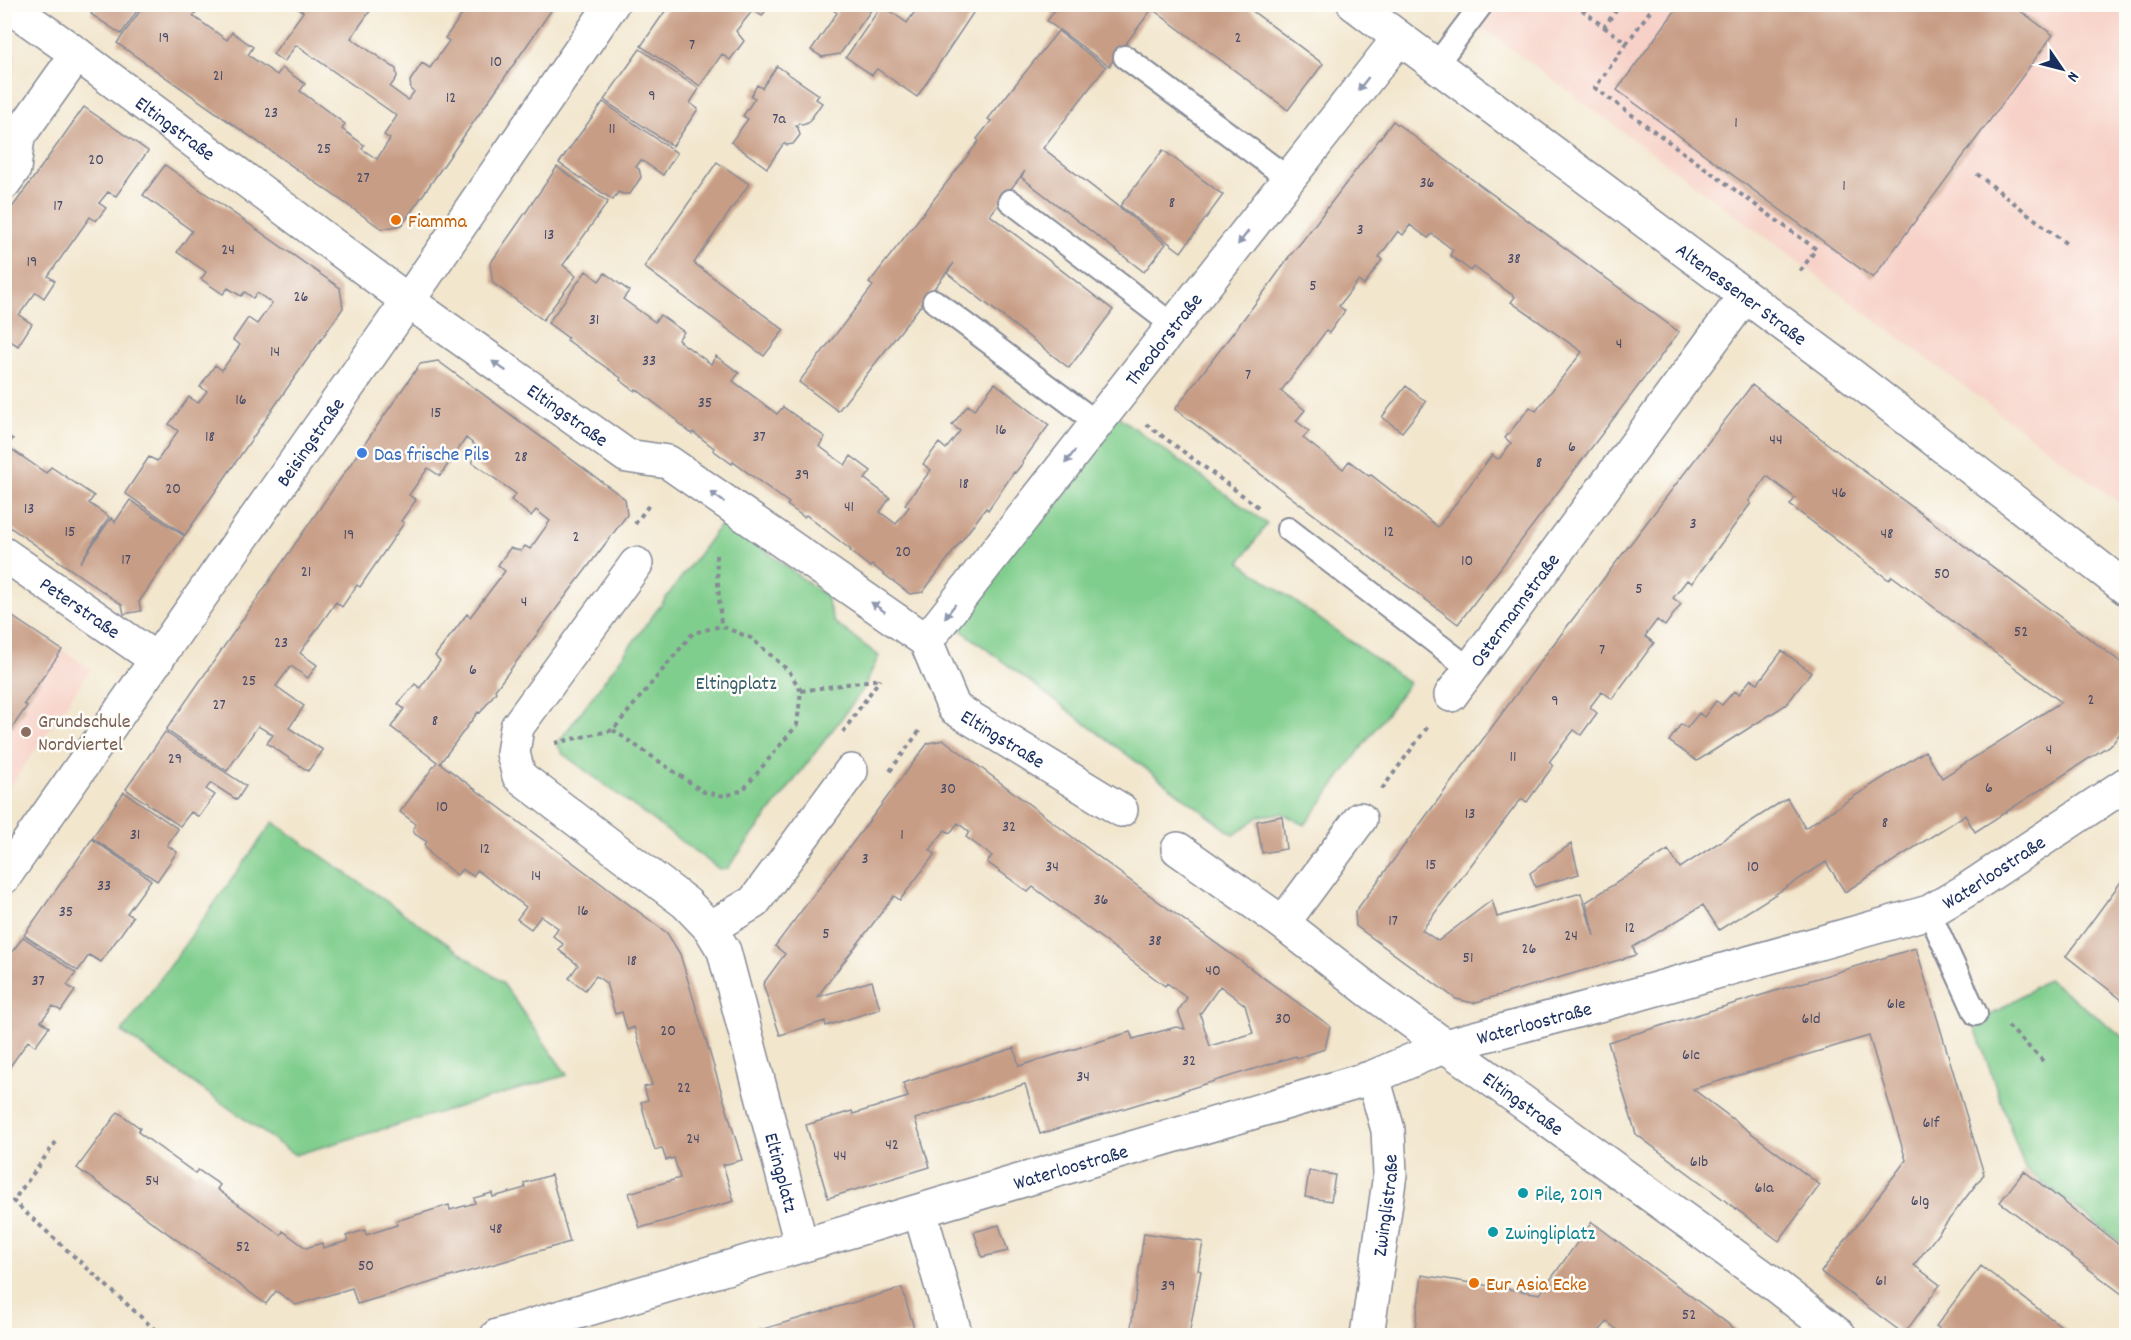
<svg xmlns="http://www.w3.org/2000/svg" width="2131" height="1340" font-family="Dekko,sans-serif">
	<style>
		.built { fill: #f7d1c7 }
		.green { fill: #80ce8d; stroke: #4e7e76; stroke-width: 1.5 }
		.building { fill: #c89d85; fill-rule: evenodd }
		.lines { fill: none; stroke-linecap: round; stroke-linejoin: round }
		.service-casing { stroke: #868a96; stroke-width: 26 }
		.pedestrian-casing { stroke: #868a96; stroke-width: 36 }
		.minor-casing { stroke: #868a96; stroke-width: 36 }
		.path { stroke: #868a96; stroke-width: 4; stroke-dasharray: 4.5 4.5; stroke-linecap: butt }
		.service { stroke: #fff; stroke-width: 22 }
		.pedestrian { stroke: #fff; stroke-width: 33 }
		.minor { stroke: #fff; stroke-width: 33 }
		.oneway { fill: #8d97ae }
		.food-dot { fill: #e8710a; stroke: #fdfcf7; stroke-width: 2 }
		.shop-dot { fill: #3f7fe0; stroke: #fdfcf7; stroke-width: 2 }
		.education-dot { fill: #8d6e63; stroke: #fdfcf7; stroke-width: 2 }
		.culture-dot { fill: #0f9aa8; stroke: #fdfcf7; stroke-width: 2 }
		.labels { text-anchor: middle; stroke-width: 5; stroke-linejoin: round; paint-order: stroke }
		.number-label { font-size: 16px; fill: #464a68 }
		.street-label { font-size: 20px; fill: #1b2f5e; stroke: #fdfcf7 }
		.food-label { font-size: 20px; fill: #c56008; stroke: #fdfcf7; text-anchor: start }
		.shop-label { font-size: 20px; fill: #366cbe; stroke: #fdfcf7; text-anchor: start }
		.park-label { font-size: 20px; fill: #395f6c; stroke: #fdfcf7 }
		.education-label { font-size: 20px; fill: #785e54; stroke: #fdfcf7; text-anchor: start }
		.culture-label { font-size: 20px; fill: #0d838f; stroke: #fdfcf7; text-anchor: start }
	</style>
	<rect width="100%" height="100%" fill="#fdfcf7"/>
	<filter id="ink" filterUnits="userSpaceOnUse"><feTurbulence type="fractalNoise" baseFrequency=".0167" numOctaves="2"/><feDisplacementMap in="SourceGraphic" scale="12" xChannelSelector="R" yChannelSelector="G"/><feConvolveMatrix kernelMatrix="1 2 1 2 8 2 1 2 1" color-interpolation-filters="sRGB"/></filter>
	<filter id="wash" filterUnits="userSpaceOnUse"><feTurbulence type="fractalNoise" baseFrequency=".008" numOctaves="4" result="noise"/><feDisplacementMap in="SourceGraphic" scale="24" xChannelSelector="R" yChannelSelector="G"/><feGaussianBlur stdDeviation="1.35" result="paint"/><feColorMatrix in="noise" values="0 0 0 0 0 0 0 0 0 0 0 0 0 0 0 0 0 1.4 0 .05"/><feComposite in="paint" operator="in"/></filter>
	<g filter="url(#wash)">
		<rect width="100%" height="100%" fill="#f2e6cd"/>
		<path class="built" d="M1452 5H2126V508L1777 246Z
			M5 46 17 54 14 75 5 89Z
			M5 611 91 669 5 794Z"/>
		<path class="green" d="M1112 412 1267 524 1240 562 1409 683 1305 825 1282 813 1260 816 1234 835 949 621Z
			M724 520 826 596 834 622 879 656 862 691 727 869H719L563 754 557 744Z
			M273 822 502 982 567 1075 295 1155 122 1032Z
			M2048 979 2126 1039V1246L2025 1169 1973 1022 1991 1015Z"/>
		<g id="blocks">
			<path class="building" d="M98 4H142L121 34 91 14Z
				M145 4H193L199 9 193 16 227 40 232 32 253 47 248 55 277 75 282 68 305 84 300 91 345 124 342 129 364 145 362 149 377 159 390 139 384 135 397 116 296 45 284 62 273 54 303 12 293 4H375L351 38 396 69 397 77 390 87 408 100 414 92 411 90 410 81 422 63 430 68 449 41 445 38 469 5H555L402 225 382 229 117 43Z
				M670 4H770L762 16 753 10 736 31 744 41 730 60 722 54 700 86 641 46Z
				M826 4 874 6 840 54 822 57 811 50 837 13Z
				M920 4H979L917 97 877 69 872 75 846 57 882 5 907 23Z
				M1059 4H1243L1323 64 1288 110 1152 9 1109 66 1047 21Z
				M1680 4H2011L2053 35 1873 278 1617 90Z
				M1058 31 1106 67 1043 148 1166 244 1144 272 1021 177 1025 171 990 215 1113 310 1069 368 947 273 954 263 838 411 799 382 873 286 869 283 979 141 977 139 991 121 988 119Z
				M640 49 699 89 690 103 698 109 673 146 604 100Z
				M777 66 819 95 816 99 822 103 808 123 802 125 799 123 796 126 798 128 800 135 793 144 787 145 784 143 767 168 731 142 748 119 743 116 755 98 751 96 757 85 762 88Z
				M603 102 677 153 663 175 641 160 636 167 639 169 641 177 630 194H623L618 192 613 200 559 163Z
				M84 107 148 151 116 196 108 192 99 203 106 208 96 221 90 217 48 276 55 281 44 298 36 292 19 315 32 324 18 346 4 337V219Z
				M1393 121 1679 332 1458 624 1175 409 1267 288 1288 259H1287L1303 240ZM1410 225 1428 238 1432 234 1453 250 1450 255 1471 271 1474 267 1515 297 1511 302 1582 352 1536 411 1530 407 1505 438 1511 443 1500 458 1498 459 1492 455 1438 527 1371 475 1369 476 1349 461 1343 469 1303 438 1309 431 1296 421 1305 410 1281 391 1326 331 1329 333 1345 311 1339 306 1358 281 1364 285 1382 260 1379 257 1398 231 1403 235Z
				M1163 150 1223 195 1181 252 1120 206Z
				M717 162 749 184 694 263 784 330 764 356 644 267Z
				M165 165 340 288 343 308 185 535 125 493 149 457 157 461 178 431 169 424 189 397 198 403 207 391 200 387 215 365 222 370 240 345 233 340 248 318 257 324 272 303 257 293 253 298 245 292 241 296 228 288 223 294 201 279 206 272 177 252 192 231 143 195Z
				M557 167 608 202 563 265 576 276 543 320 493 283 490 264Z
				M586 271 599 281 605 273 629 291 623 299 641 312 655 322 660 315 684 332 678 340 711 364 716 356 739 373 733 381 777 414 783 407 825 437 819 446 845 465 851 456 871 471 865 479 890 498 880 512 896 524 909 507 905 504 931 470 923 464 939 443 946 449 960 431 952 425 968 405 974 410 995 383 1049 425 1022 462 1023 463 1015 473 1014 472 988 510 986 508 923 592 910 594 872 565 870 567 850 551 851 550 806 515 804 517 787 505 789 503 733 462 732 464 713 450 714 448 693 432 692 434 677 422 678 421 636 389 635 391 620 380 621 378 567 340 568 338 548 323Z
				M438 361 625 499 627 515 495 690 496 692 480 713 478 712 440 763 667 933 680 954 742 1160 723 1165 734 1201 640 1228 629 1193 680 1178 674 1158 666 1160 662 1148 655 1150 647 1125 641 1102 648 1100 644 1087 652 1085 634 1027 627 1030 622 1012 615 1014 606 983 596 976 585 990 569 978 578 965 559 950 563 944 553 936 558 928 541 916 531 929 517 919 526 907 477 870 473 876 462 869 457 875 432 856 424 845 427 842 415 834 413 830 416 824 400 812 437 762 391 727 404 709 398 704 415 684 420 688 440 661 435 656 467 614 470 617 505 571 498 565 510 548 521 551 525 546 530 549 550 521 536 510 531 516 511 500 516 494 472 462 480 449 466 438 440 476 428 468 409 495 416 500 401 521 404 523 360 587 357 585 342 607 336 602 300 653 317 665 308 678 291 666 276 686 304 706 289 728 323 750 308 771 267 743 273 735 258 726 227 771 166 730 420 364Z
				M1752 385 1833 448 2126 666V725L2113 743 1975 832 1965 815 1845 892 1826 862 1719 930 1703 905 1633 947 1636 955 1473 1003 1456 999 1356 926 1355 912 1546 654ZM1767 476 1795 498 1790 505 1889 580 1892 576 2061 702 1942 778 1925 751 1805 828 1787 798 1680 868 1668 850 1586 902 1594 936 1581 893 1497 917 1492 900 1438 941 1422 930 1517 804 1522 799 1527 802 1553 766 1549 762 1574 730 1581 735 1597 713 1590 707 1602 691 1612 699 1654 643 1645 636 1657 620 1665 626 1681 604 1673 598 1687 580 1692 583 1751 503 1749 501Z
				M1406 386 1426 402 1402 432 1382 417Z
				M4 433 13 439 7 446 46 473 51 467 72 481 94 496 89 503 109 517 80 563 111 518 115 522 130 500 184 536 139 602 141 611 124 614 122 605 4 523Z
				M4 611 62 650 24 704 27 706 12 728 9 725 4 733Z
				M1782 651 1811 672 1787 704 1697 761 1669 741 1681 724 1687 728 1699 713 1704 717 1716 701 1722 705 1734 691 1739 694 1751 679 1758 683Z
				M165 732 246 786 237 800 211 783 206 789 215 795 199 817 191 812 180 826 126 789Z
				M944 740 1144 891 1330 1026 1325 1049 1297 1058 1296 1056 1182 1091 1183 1092 1158 1099V1098L1040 1134 1025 1084 915 1119 930 1167 828 1198 806 1125 852 1111 853 1114 908 1097 903 1083 1014 1048 1019 1066 1130 1032 1133 1039 1176 1027 1185 1029 1178 1011 1187 998 1167 983 1165 986 1033 887 1028 892 987 862 992 856 966 837 969 832 958 823 950 833 945 830 930 850 935 854 900 900 894 896 817 997 872 981 880 1009 826 1026 825 1021 780 1035 763 984 785 954 775 946 928 743ZM1220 986 1245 1005 1253 1033 1210 1046 1200 1014Z
				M124 792 178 829 167 845 177 852 157 881 92 838Z
				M1282 816 1286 849 1262 853 1257 821Z
				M92 839 151 880 127 913 133 917 101 962 89 955 78 971 24 935Z
				M1571 844 1579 874 1535 887 1530 873Z
				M2126 875V1003L2066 956Z
				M23 937 76 973 67 985 75 991 61 1011 53 1006 41 1021 49 1027 35 1046 28 1041 4 1075V963Z
				M1916 948 1984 1174 1914 1265 1940 1285 1904 1334 1821 1272 1906 1160 1869 1036 1693 1089 1820 1185 1779 1241 1636 1134 1608 1042Z
				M118 1112 140 1128 138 1132 195 1173 198 1170 220 1185 217 1189 281 1235 283 1231 306 1248 322 1243 323 1248 348 1241 346 1236 365 1230 366 1235 397 1225 396 1221 449 1205 450 1210 475 1203 474 1198 492 1193 493 1197 525 1188 524 1183 551 1175 570 1242 357 1304 352 1288 296 1305 276 1291 266 1304 77 1168Z
				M1309 1171 1335 1175 1331 1201 1305 1197Z
				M2024 1171 2126 1250V1297L2000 1202Z
				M1592 1222 1743 1335H1624L1607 1322 1596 1335H1414L1422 1275 1540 1294Z
				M999 1225 1008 1251 982 1257 974 1232Z
				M1144 1233 1203 1242 1198 1270 1201 1271 1189 1335H1130Z
				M1981 1266 2073 1335H1948L1936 1326Z
				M902 1288 916 1335H743Z
				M4 1325 16 1335H4Z"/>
		</g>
	</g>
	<g filter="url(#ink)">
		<use href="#blocks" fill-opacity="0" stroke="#868a96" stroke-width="1.5"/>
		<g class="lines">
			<defs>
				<path id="service" d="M1125 57 1289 179
					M1436 65 1482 4
					M1010 201 1174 326
					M934 301 1097 423
					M1288 529 1470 669
					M1929 912 1976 1014"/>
				<path id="pedestrian" d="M920 1212 956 1336"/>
				<g id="minor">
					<path id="s1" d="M6 4 77 54 408 301 627 456 668 462 926 641 954 708 1121 810"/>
					<path id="s2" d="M1354 4 1838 365 2126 588"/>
					<path d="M4 183 14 169 18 137 77 54"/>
					<path id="s3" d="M4 554 157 660"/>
					<path id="s4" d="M636 564 517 727 513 753 519 776 686 903 710 928 724 951 801 1244"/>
					<path id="s5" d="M926 641 1399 38"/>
					<path id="s6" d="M1451 695 1745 296"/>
					<path id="s7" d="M1178 849 1283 923 1371 992 1776 1286 1840 1336"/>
					<path id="s8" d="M4 877 408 301 612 4"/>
					<path d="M1283 923 1360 819"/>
					<path d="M710 928 754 902 851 771"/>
					<path id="s9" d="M497 1336C789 1247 1081 1164 1373 1077L1445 1046 1617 1000 1929 912 1965 891 2126 784"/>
					<path id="s10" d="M1367 1336 1390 1174 1388 1130 1373 1077"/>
				</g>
			</defs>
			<use href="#service" class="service-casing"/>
			<use href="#pedestrian" class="pedestrian-casing"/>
			<use href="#minor" class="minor-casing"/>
			<path class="path" d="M1575 4 1604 27 1621 4
				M1604 27 1627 43 1655 4
				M1627 43 1595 88 1816 249 1799 273
				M1977 174 2068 245
				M1146 424 1261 509
				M635 524 649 505
				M716 555 721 626
				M801 691 880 679
				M843 732 880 679
				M555 743 613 730 693 633 721 626 751 638 789 671 801 691 797 725 743 790 725 796 704 792 613 730
				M890 771 921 729
				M1382 789 1429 725
				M2008 1026 2045 1063
				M56 1142 13 1201 162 1336"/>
			<use href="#service" class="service"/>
			<use href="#pedestrian" class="pedestrian"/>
			<use href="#minor" class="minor"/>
		</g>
		<defs><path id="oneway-solid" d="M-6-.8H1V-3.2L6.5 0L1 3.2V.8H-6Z" transform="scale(1.5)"/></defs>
		<g class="oneway">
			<use href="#oneway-solid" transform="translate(1363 84) rotate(128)"/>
			<use href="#oneway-solid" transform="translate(1243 238) rotate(128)"/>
			<use href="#oneway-solid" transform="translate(499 366) rotate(-145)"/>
			<use href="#oneway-solid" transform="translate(1070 457) rotate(128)"/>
			<use href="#oneway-solid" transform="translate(717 497) rotate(-145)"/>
			<use href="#oneway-solid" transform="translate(878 607) rotate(-145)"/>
			<use href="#oneway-solid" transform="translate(950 611) rotate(128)"/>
		</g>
	</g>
	<g class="food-dot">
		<circle cx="396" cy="220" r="6"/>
		<circle cx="1474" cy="1283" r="6"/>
	</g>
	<circle class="shop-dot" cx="362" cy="453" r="6"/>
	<circle class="education-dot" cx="26" cy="732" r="6"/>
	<g class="culture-dot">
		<circle cx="1523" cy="1193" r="6"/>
		<circle cx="1493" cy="1232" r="6"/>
	</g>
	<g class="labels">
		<g class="number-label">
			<text x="164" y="42">19</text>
			<text x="1238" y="42">2</text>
			<text x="692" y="49">7</text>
			<text x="496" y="66">10</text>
			<text x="218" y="80">21</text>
			<text x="652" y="100">9</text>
			<text x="451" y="102">12</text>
			<text x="271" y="117">23</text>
			<text x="779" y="123">7a</text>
			<text x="1736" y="127">1</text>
			<text x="612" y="133">11</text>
			<text x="324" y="153">25</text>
			<text x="96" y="164">20</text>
			<text x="363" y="182">27</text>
			<text x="1427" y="187">36</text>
			<text x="1844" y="190">1</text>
			<text x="1172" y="207">8</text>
			<text x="58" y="210">17</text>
			<text x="1360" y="234">3</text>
			<text x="549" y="239">13</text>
			<text x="228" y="254">24</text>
			<text x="1514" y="263">38</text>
			<text x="32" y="266">19</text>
			<text x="1313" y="290">5</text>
			<text x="301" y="301">26</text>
			<text x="594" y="324">31</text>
			<text x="1619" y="348">4</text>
			<text x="275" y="356">14</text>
			<text x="649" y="365">33</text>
			<text x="1248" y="379">7</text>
			<text x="241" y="404">16</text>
			<text x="705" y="407">35</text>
			<text x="436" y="417">15</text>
			<text x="1001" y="434">16</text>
			<text x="210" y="441">18</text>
			<text x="759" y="441">37</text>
			<text x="1776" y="444">44</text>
			<text x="1572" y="451">6</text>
			<text x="521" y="461">28</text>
			<text x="1539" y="467">8</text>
			<text x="802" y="479">39</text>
			<text x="964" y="488">18</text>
			<text x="173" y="493">20</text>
			<text x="1839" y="497">46</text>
			<text x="849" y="511">41</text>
			<text x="29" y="513">13</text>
			<text x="1693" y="528">3</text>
			<text x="70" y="536">15</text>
			<text x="1389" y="536">12</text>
			<text x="1887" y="538">48</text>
			<text x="349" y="539">19</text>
			<text x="576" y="541">2</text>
			<text x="903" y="556">20</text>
			<text x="126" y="564">17</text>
			<text x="1467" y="565">10</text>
			<text x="306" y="576">21</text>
			<text x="1942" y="578">50</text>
			<text x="1639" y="593">5</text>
			<text x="524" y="606">4</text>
			<text x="2021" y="636">52</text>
			<text x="281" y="647">23</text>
			<text x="1602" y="654">7</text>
			<text x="473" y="674">6</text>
			<text x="249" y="685">25</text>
			<text x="2091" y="704">2</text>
			<text x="1555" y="705">9</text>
			<text x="219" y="709">27</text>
			<text x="435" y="725">8</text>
			<text x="2049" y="754">4</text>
			<text x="1513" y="761">11</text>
			<text x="175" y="763">29</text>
			<text x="1989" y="792">6</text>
			<text x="948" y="793">30</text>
			<text x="442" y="811">10</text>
			<text x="1470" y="818">13</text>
			<text x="1885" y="827">8</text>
			<text x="1009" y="831">32</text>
			<text x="135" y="839">31</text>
			<text x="902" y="839">1</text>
			<text x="485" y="853">12</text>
			<text x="865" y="863">3</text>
			<text x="1431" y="869">15</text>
			<text x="1052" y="871">34</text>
			<text x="1753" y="871">10</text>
			<text x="536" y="880">14</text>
			<text x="104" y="890">33</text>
			<text x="1101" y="904">36</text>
			<text x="583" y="915">16</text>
			<text x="66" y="916">35</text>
			<text x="1393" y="925">17</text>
			<text x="1630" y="932">12</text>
			<text x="826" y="938">5</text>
			<text x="1571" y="940">24</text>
			<text x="1155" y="945">38</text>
			<text x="1529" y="953">26</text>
			<text x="1468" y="962">51</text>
			<text x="632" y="965">18</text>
			<text x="1213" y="975">40</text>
			<text x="38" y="985">37</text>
			<text x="1896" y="1008">61e</text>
			<text x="1283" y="1023">30</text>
			<text x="1811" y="1023">61d</text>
			<text x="668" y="1035">20</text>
			<text x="1691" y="1059">61c</text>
			<text x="1189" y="1065">32</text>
			<text x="1083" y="1081">34</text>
			<text x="684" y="1092">22</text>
			<text x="1931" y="1127">61f</text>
			<text x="693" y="1143">24</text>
			<text x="892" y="1149">42</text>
			<text x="840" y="1160">44</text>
			<text x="1699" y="1166">61b</text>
			<text x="152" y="1185">54</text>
			<text x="1764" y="1192">61a</text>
			<text x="1920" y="1205">61g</text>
			<text x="496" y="1233">48</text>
			<text x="243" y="1251">52</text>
			<text x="366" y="1270">50</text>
			<text x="1881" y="1285">61</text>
			<text x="1168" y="1290">39</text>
			<text x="1689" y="1319">52</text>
		</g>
		<g class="street-label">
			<text dy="7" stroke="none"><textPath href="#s1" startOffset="210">Eltingstraße</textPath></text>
			<text dy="7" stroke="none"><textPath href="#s2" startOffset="484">Altenessener Straße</textPath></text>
			<text dy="7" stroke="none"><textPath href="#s5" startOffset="384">Theodorstraße</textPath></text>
			<text dy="7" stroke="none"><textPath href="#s1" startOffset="696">Eltingstraße</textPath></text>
			<text dy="7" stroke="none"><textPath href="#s8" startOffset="532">Beisingstraße</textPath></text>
			<text dy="7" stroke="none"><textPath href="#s3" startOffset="93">Peterstraße</textPath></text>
			<text dy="7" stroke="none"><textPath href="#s6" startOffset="106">Ostermannstraße</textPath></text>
			<text dy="7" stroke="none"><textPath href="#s1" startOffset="1254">Eltingstraße</textPath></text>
			<text dy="7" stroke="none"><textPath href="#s9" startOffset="1570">Waterloostraße</textPath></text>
			<text dy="7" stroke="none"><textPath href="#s9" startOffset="1084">Waterloostraße</textPath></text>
			<text dy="7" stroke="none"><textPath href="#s7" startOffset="429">Eltingstraße</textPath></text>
			<text dy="7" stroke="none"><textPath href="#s9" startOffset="598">Waterloostraße</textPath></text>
			<text dy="7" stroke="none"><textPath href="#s4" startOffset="752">Eltingplatz</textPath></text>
			<text dy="7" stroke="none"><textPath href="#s10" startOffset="132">Zwinglistraße</textPath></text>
		</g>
		<g class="food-label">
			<text x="408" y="227">Fiamma</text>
			<text x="1486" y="1290">Eur Asia Ecke</text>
		</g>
		<g class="shop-label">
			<text x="374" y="460">Das frische Pils</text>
		</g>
		<g class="park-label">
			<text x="736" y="689">Eltingplatz</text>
		</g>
		<g class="education-label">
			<text x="38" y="727">Grundschule<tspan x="38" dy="23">Nordviertel</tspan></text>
		</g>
		<g class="culture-label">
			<text x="1535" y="1200">Pile, 2019</text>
			<text x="1505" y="1239">Zwingliplatz</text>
		</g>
	</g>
	<rect width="2131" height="1340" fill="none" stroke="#fdfcf7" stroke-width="24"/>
	<g transform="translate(2062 69) rotate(125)" stroke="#fdfcf7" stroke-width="4.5" paint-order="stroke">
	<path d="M0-4.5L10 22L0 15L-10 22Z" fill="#1b2f5e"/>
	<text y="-9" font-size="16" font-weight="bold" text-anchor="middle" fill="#1b2f5e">N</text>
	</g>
</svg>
